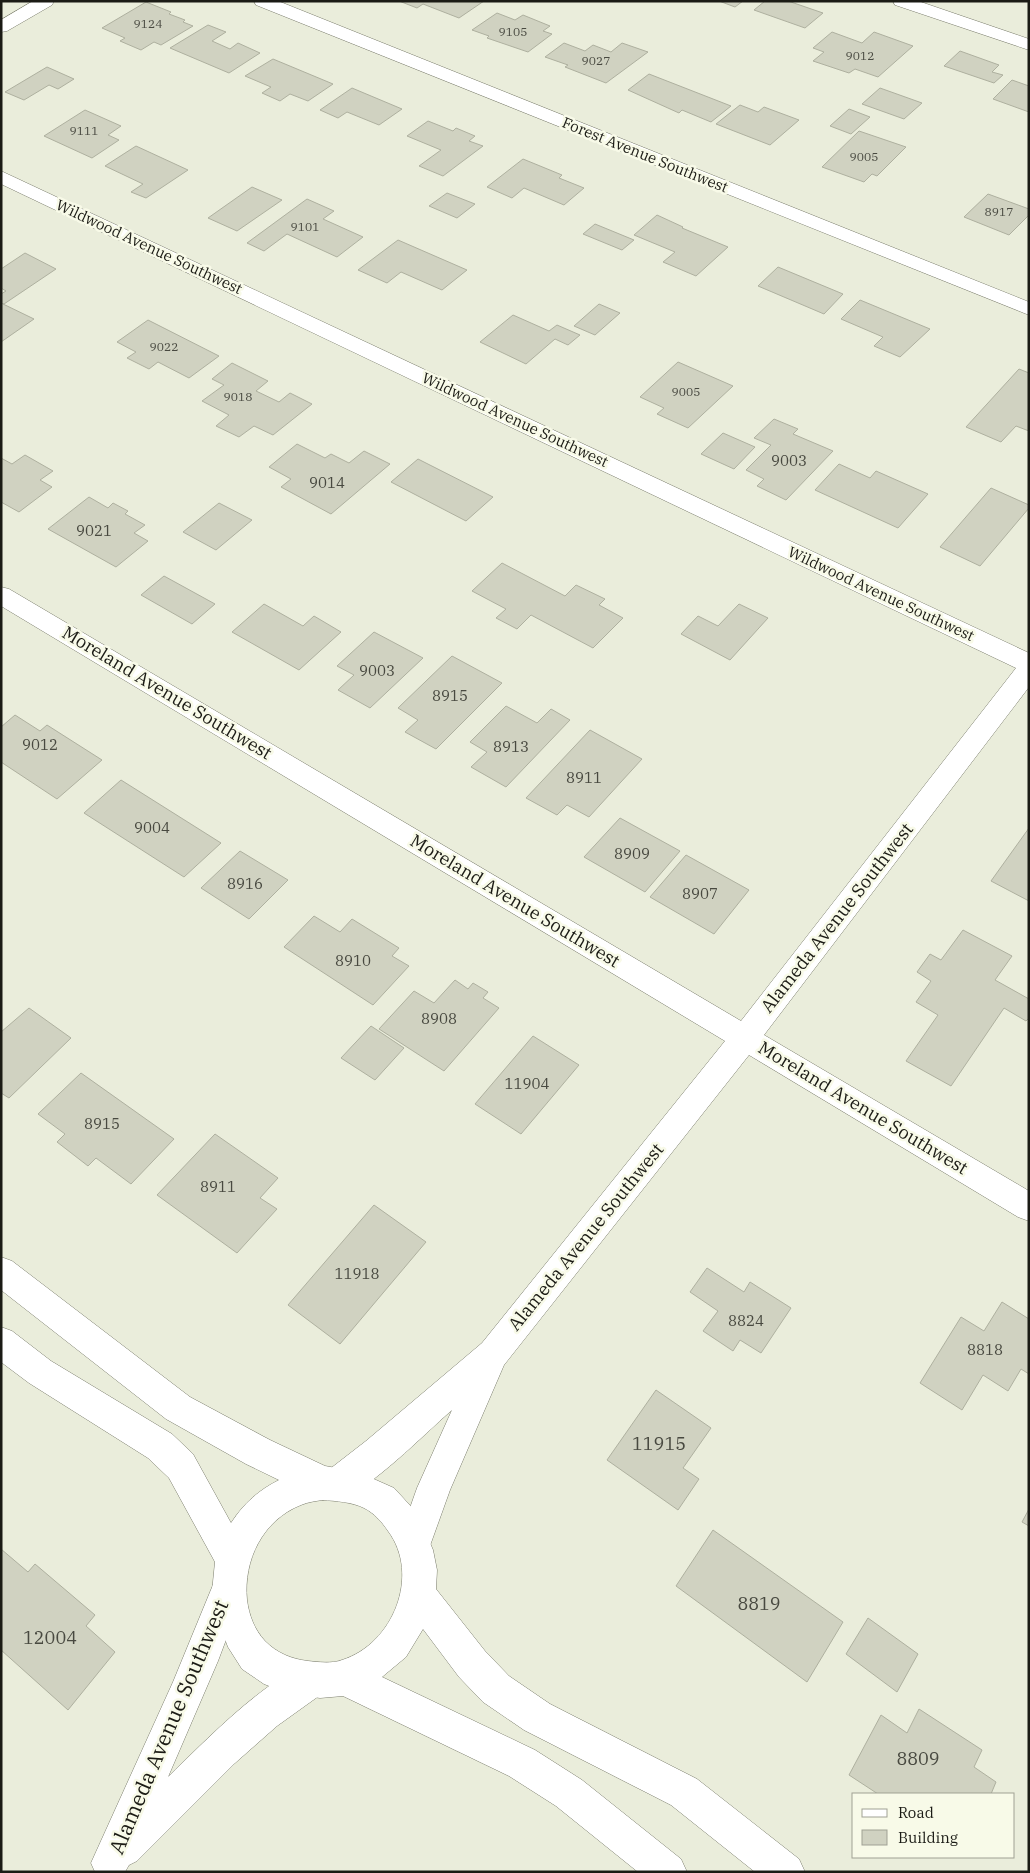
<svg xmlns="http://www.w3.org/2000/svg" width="1030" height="1873" font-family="'IBM Plex Serif',serif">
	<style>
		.building { fill: #d0d2c1; stroke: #aeb09f }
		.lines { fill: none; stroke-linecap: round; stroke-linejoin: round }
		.minor-casing { stroke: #7b7d6d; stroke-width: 1 }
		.major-casing { stroke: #7b7d6d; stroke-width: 1 }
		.minor { fill: #fff; fill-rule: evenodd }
		.major { fill: #fff; fill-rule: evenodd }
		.labels { text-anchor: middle; stroke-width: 5; stroke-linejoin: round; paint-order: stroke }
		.far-number-label { font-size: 12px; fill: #484940 }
		.far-street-label { font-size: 15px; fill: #1b1b15; stroke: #f8fae8 }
		.number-label { font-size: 15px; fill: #484940 }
		.street-label { font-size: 18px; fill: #1b1b15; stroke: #f8fae8 }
		.near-number-label { font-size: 18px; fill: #484940 }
		.near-street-label { font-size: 21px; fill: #1b1b15; stroke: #f8fae8 }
	</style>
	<rect width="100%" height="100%" fill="#eaeddb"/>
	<path class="building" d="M399 1H484L459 18 423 4 417 8Z
		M719 1H743L735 7Z
		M765 1H788L823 13 805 28 754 10Z
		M146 2 171 12 169 14 185 20 183 22 193 26 161 45 154 42 141 50 120 41 125 38 102 28Z
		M497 13 515 20 523 15 550 26 543 31 552 34 528 52 487 38 489 36 472 30Z
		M208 25 226 32 212 41 230 49 238 43 260 53 229 73 170 48Z
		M832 32 862 43 874 32 913 46 878 77 855 69 849 73 813 61 824 52 813 48Z
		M564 43 585 51 593 45 611 52 622 43 648 52 606 83 565 67 568 65 545 57Z
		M960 51 999 65 992 72 1003 75 994 83 944 66Z
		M273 59 333 84 308 101 290 94 280 101 262 93 271 87 245 76Z
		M47 67 74 79 58 89 49 85 24 100 5 92Z
		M649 74 731 106 711 122 682 110 679 113 628 90Z
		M1012 80 1029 86V112L993 99Z
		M352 88 402 109 379 125 347 112 338 118 320 110Z
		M880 88 922 103 904 119 862 104Z
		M740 105 758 112 764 107 799 120 770 145 716 124Z
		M849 109 870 117 851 134 830 126Z
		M85 110 121 126 108 135 119 140 92 158 44 136Z
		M428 121 453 131 456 128 475 136 469 141 483 146 443 176 419 166 441 150 407 136Z
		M859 131 906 147 877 176 872 174 864 182 822 167Z
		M136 146 188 170 146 198 131 192 143 184 105 166Z
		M523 159 562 175 559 178 584 188 564 205 524 188 512 198 487 187Z
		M252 187 282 200 237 231 208 218Z
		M447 193 475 204 457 218 429 206Z
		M988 194 1029 209V215L1009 235 964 217Z
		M307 199 334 211 323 219 363 237 337 257 287 234 264 251 247 243Z
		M657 215 683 227 682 228 728 247 696 276 663 262 675 252 634 235Z
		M595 224 634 240 622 250 583 234Z
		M398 240 467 270 442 290 401 272 387 283 358 270Z
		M25 253 56 269 4 304 1 303V294L6 291 1 288V269Z
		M778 267 843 294 824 314 758 286Z
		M860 300 930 329 900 357 874 346 883 337 841 319Z
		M1 303 34 319 1 342Z
		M599 304 620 313 595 335 574 326Z
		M513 315 549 331 557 325 580 335 568 345 555 339 526 364 480 342Z
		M148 320 219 356 189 378 158 362 149 369 127 358 136 352 117 342Z
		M678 362 733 386 688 428 657 414 664 408 640 397Z
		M232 363 268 381 256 391 279 402 290 393 312 404 273 435 254 426 239 437 216 426 229 415 202 401 224 385 212 379Z
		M1019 369 1029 373V431L1016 426 1001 442 966 427Z
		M774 419 798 429 793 434 833 451 786 500 757 486 764 479 746 470 771 445 754 438Z
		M723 433 755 447 734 469 701 454Z
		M297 444 325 458 331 454 349 463 364 451 390 464 331 514 281 487 291 479 269 467Z
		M25 455 53 471 40 480 52 487 19 512 1 502V458L12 464Z
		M418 459 493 497 466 521 391 482Z
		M839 464 870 478 876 471 928 494 898 528 815 490Z
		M991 488 1029 505V508L980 566 940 547Z
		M89 497 108 508 113 503 128 511 125 514 145 525 134 533 148 541 116 567 48 529Z
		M219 503 252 520 216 550 183 532Z
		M502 563 565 596 576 585 605 599 599 605 623 618 593 648 531 615 517 629 496 618 506 609 472 591Z
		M164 576 215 604 192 624 141 595Z
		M264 604 303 626 314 616 341 632 299 670 232 632Z
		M739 604 768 618 730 660 681 634 698 616 718 626Z
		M374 632 423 658 370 708 338 690 354 675 337 666Z
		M452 656 502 683 436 749 405 732 418 720 398 708Z
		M506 706 537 723 551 709 570 720 506 787 471 767 487 752 470 742Z
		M15 715 40 731 47 725 102 760 57 799 1 762V727Z
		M590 730 642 759 589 817 567 805 557 815 526 798Z
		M121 780 221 843 184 877 84 813Z
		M620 818 680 851 645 892 584 857Z
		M1029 828V901L991 881Z
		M240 851 288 880 249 919 201 888Z
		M686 855 749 890 714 934 650 897Z
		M314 916 340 932 352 919 399 948 392 956 409 966 373 1005 284 947Z
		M963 930 1012 956 995 980 1029 999V1018L1026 1021 1004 1008 951 1086 906 1061 938 1015 916 1002 931 981 917 972 930 954 941 960Z
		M455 980 468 989 473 983 488 992 483 998 499 1008 444 1071 379 1029 414 991 434 1003Z
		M29 1008 71 1038 9 1098 1 1093V1032Z
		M371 1026 404 1048 375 1080 341 1058Z
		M533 1036 579 1065 521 1134 475 1104Z
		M81 1073 174 1139 131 1184 96 1158 88 1166 57 1142 65 1134 38 1114Z
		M215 1134 278 1178 260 1198 277 1209 237 1253 157 1195Z
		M374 1205 426 1242 340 1344 288 1305Z
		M707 1268 744 1292 750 1282 791 1308 761 1353 740 1340 733 1351 703 1331 718 1311 690 1292Z
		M1002 1302 1029 1319V1374L1021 1369 1008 1391 983 1375 962 1410 920 1383 961 1317 984 1331Z
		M656 1390 711 1428 683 1468 699 1479 678 1510 607 1460Z
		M1029 1509V1526L1022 1522Z
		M713 1530 843 1622 807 1682 676 1586Z
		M1 1549 28 1572 35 1564 95 1615 86 1626 115 1652 68 1710 1 1650Z
		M868 1618 918 1654 897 1692 846 1654Z
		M919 1709 982 1750 974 1767 996 1782 991 1794H878L849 1775 881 1715 907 1733Z"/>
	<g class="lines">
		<defs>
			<path id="minor" d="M33 1H54L52 5 7 31 1 32V20Z
				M254 1H278L1029 302V315L256 5Z
				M893 1H918L1029 39V50L895 5Z
				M1 171 1029 653V687L764 1035 1029 1191V1221L1018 1217 749 1055 504 1365 450 1490 427 1554 415 1559 403 1554 398 1542 417 1488 452 1410C421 1437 374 1486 338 1501L326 1496 321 1484 326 1472 366 1441 482 1343 725 1041 1 606V587L9 589 741 1021 1016 668 1 184Z
				M227 1575 239 1580 244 1592 218 1661 168 1777C206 1740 261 1683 310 1662L323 1667 328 1680 323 1693 277 1726 234 1764 137 1861 129 1865 125 1872H95L91 1863 173 1682 215 1580Z"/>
			<path id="major" d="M1 1257 12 1261 190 1397 270 1440 325 1466 358 1472 394 1488 417 1513 428 1538 433 1550 437 1570 436 1589 485 1651 509 1676 550 1704 697 1779 799 1859 805 1872H755L671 1805 524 1730 483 1702 459 1677 423 1629 406 1657 382 1677 535 1750 582 1780 681 1859 687 1872H638L556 1806 509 1776 343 1696 320 1698 287 1693 264 1684 242 1669 228 1647 214 1610 212 1592 215 1562 169 1478 148 1458 29 1383 1 1362V1327L12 1331 51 1361 172 1434 193 1454 231 1523C244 1503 259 1490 279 1480L246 1464 166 1419 1 1290ZM323 1500C336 1501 352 1502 364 1508 374 1513 382 1522 388 1531 421 1575 393 1644 342 1660 332 1664 318 1662 308 1661 291 1659 277 1653 265 1641 254 1629 249 1615 247 1600 243 1560 263 1520 301 1505 308 1502 316 1501 323 1500Z"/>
		</defs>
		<use href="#minor" class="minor-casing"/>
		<use href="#major" class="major-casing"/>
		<use href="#minor" class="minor"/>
		<use href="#major" class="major"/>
	</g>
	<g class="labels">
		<g class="far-number-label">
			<text x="148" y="28">9124</text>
			<text x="513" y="36">9105</text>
			<text x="860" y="60">9012</text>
			<text x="596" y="65">9027</text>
			<text x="84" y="135">9111</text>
			<text x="864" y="161">9005</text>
			<text x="999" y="216">8917</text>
			<text x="305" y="231">9101</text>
			<text x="164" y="351">9022</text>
			<text x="686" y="396">9005</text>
			<text x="238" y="401">9018</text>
		</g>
		<g class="far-street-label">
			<text transform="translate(645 155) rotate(22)" y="5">Forest Avenue Southwest</text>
			<text transform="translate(149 247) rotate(25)" y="5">Wildwood Avenue Southwest</text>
			<text transform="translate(515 420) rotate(25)" y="5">Wildwood Avenue Southwest</text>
			<text transform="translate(881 594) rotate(25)" y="5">Wildwood Avenue Southwest</text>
		</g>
		<g class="number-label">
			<text x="789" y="466">9003</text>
			<text x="327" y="488">9014</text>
			<text x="94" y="536">9021</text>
			<text x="377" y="676">9003</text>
			<text x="450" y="701">8915</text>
			<text x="40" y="750">9012</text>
			<text x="511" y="752">8913</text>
			<text x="584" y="783">8911</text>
			<text x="152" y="833">9004</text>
			<text x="632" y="859">8909</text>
			<text x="245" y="889">8916</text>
			<text x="700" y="899">8907</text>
			<text x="353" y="966">8910</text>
			<text x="439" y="1024">8908</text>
			<text x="527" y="1089">11904</text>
			<text x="102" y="1129">8915</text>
			<text x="218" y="1192">8911</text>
			<text x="357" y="1279">11918</text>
			<text x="746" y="1326">8824</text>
			<text x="985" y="1355">8818</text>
		</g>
		<g class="street-label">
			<text transform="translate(167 693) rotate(31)" y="6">Moreland Avenue Southwest</text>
			<text transform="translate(515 901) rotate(31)" y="6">Moreland Avenue Southwest</text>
			<text transform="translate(837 918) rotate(-52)" y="6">Alameda Avenue Southwest</text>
			<text transform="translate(863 1108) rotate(31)" y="6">Moreland Avenue Southwest</text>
			<text transform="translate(586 1237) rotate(-51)" y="6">Alameda Avenue Southwest</text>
		</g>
		<g class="near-number-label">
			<text x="659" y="1450">11915</text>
			<text x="759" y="1610">8819</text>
			<text x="50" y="1644">12004</text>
			<text x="918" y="1765">8809</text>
		</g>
		<g class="near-street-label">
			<text transform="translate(169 1727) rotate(-67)" y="7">Alameda Avenue Southwest</text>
		</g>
	</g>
	<rect width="1030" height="1873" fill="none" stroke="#1b1b15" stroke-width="5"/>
	<rect x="852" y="1793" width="162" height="65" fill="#f8fae8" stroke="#a0a194"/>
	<rect x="862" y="1809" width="25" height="8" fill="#ffffff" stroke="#a0a194"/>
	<text x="898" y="1818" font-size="15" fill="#1b1b15">Road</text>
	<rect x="862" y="1830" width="25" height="15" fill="#d0d2c1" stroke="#a0a194"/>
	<text x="898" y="1843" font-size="15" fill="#1b1b15">Building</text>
</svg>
